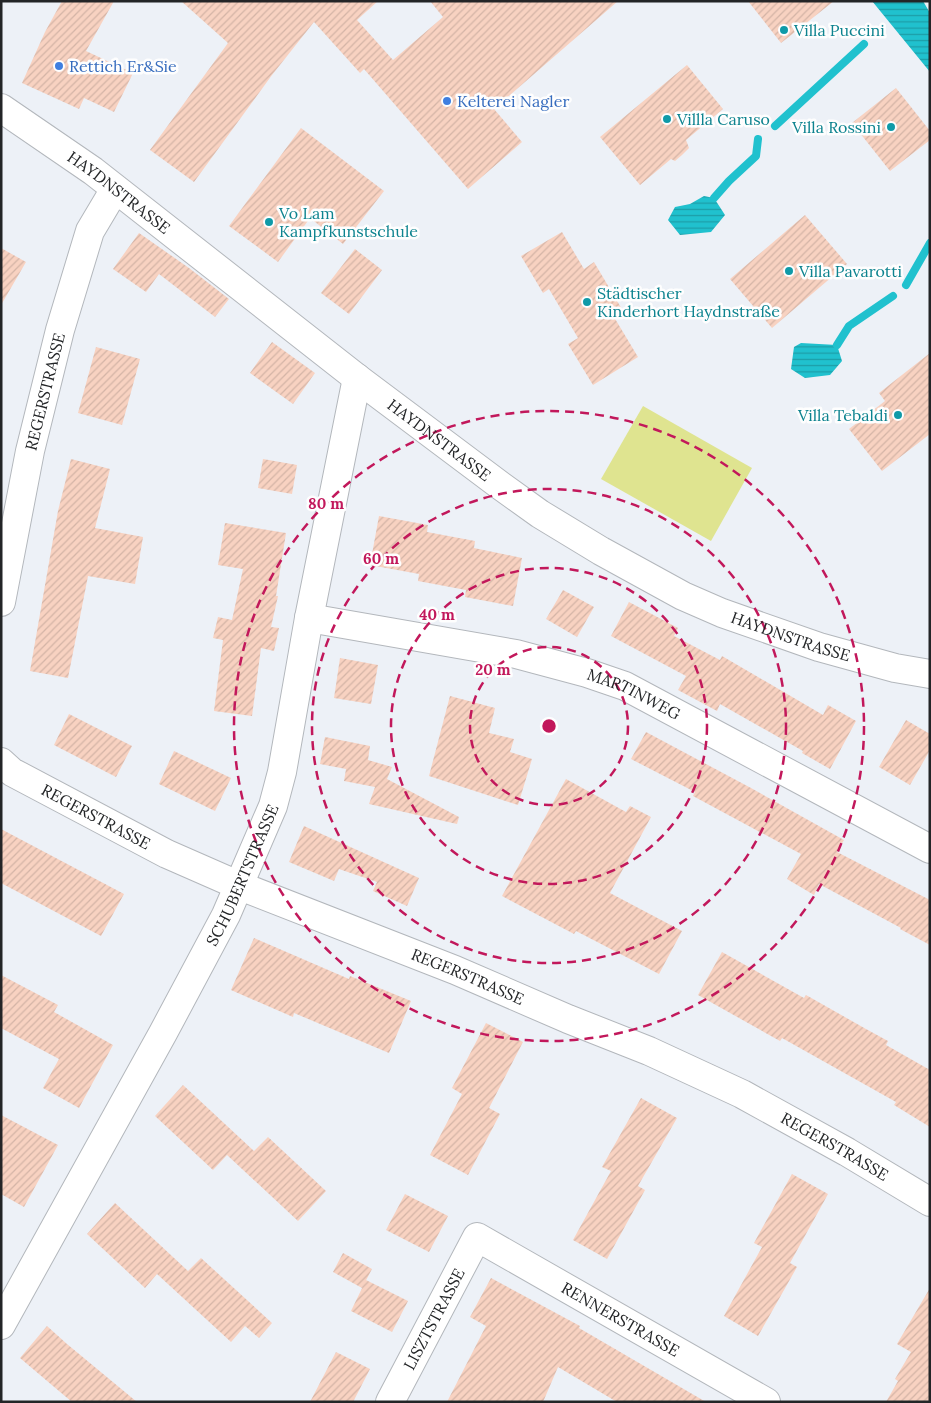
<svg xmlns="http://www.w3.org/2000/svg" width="931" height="1403" font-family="Lora,serif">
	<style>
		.park { fill: #dfe490 }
		.water { fill: url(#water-rules) }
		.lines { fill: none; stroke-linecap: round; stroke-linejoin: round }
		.stream { stroke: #20c1ce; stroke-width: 8 }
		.building { fill: url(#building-hatch) }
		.street-casing { stroke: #b3b7bc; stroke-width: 30 }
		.street { stroke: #fff; stroke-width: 28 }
		.ring { fill: none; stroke: #c2185b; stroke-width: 2.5; stroke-dasharray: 9 6 }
		.culture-dot { fill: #0f9aa8; stroke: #fefefe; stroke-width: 2 }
		.shop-dot { fill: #3f7fe0; stroke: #fefefe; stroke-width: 2 }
		.labels { text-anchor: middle; stroke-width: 5; stroke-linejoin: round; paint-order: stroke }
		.culture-label { font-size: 16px; fill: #0d838f; stroke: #fefefe; text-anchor: start }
		.shop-label { font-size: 16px; fill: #366cbe; stroke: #fefefe; text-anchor: start }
		.street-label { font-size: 16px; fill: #232527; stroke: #fefefe }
		.centre { fill: #c2185b; stroke: #fefefe; stroke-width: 2.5 }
		.ring-label { font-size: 15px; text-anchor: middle; font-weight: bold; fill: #c2185b; stroke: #fefefe; stroke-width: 5; stroke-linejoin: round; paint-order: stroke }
	</style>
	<defs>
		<pattern id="water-rules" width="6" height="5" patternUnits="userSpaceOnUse" patternTransform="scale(1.25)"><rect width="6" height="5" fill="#20c1ce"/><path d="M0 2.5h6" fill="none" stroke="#1c9da7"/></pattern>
		<pattern id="building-hatch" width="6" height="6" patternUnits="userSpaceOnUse" patternTransform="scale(1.25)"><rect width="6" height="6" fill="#f8d2c1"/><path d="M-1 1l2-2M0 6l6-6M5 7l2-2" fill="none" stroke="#d4b4a6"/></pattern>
	</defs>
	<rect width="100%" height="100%" fill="#edf1f7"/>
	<path class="park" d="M643 406 752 468 711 541 601 479Z"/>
	<path class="water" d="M872 1H923L930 13V72Z
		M704 196 714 198 725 215 711 232 680 235 668 220 675 207 690 204Z
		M801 343 837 345 842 361 830 375 805 378 791 369 794 347Z"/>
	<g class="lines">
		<path class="stream" d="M775 126 864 44
			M714 198 729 181 756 156 758 139
			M906 285 930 243
			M837 345 849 326 893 296"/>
	</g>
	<path class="building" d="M62 1H114L86 51 133 73 114 112 84 98 79 109 22 83 45 32Z
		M181 1H378L357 20 393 60 443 17 430 1H618L494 109 522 142 468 189 364 69 360 73 314 22 272 75 194 182 150 150 228 43Z
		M748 1H834L781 43Z
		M687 65 723 109 686 140 689 148 682 155 675 161 671 159 640 185 600 137Z
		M896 88 930 131V140L890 171 852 123Z
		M301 128 384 191 343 244 310 218 278 262 229 226Z
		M805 215 847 264 772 328 730 279Z
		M562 232 584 269 594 262 623 311 614 317 638 357 593 385 568 344 578 338 549 289 543 293 521 256Z
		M139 233 189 268 229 299 215 317 159 274 146 292 113 269Z
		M1 248 26 262 1 305Z
		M355 249 382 270 349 314 321 293Z
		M272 342 315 373 293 404 250 373Z
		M96 347 140 359 122 425 78 413Z
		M930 353V434L882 471 849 429 885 401 879 393Z
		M71 459 110 469 95 528 143 537 135 584 88 576 68 678 30 671 58 511Z
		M263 459 297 465 292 494 258 488Z
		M379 516 428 525 427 532 475 541 474 548 522 558 513 606 465 597 466 590 418 581 419 574 370 565Z
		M225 523 286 533 276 596H278L271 627 279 628 274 651 261 648 252 716 214 711 223 640 213 638 218 617 232 620 243 569 218 565Z
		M563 590 594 607 577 637 546 619Z
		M629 602 678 628 674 636 720 660 722 656 823 715 828 705 856 721 830 769 802 753 803 751 720 704 717 711 678 690 686 676 611 636Z
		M340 658 378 665 371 704 334 698Z
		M450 696 495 708 489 733 514 739 510 752 532 759 518 805 429 776Z
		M69 714 132 746 116 777 54 745Z
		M906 720 930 734V750L910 785 879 767Z
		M646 732 751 788 844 840 837 852 930 900V945L900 929 901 928 819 884 814 895 787 879 801 854 693 796 695 792 631 759Z
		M325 737 370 746 368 760 392 767 387 779 459 817 457 824 369 804 375 787 344 781 346 769 320 764Z
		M174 751 231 778 215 811 159 784Z
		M566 779 626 812 630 806 651 817 610 893 682 931 659 974 576 931 574 934 502 896Z
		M304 826 419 878 407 906 373 891 377 882 339 869 334 881 289 862Z
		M1 829 124 894 101 936 1 883Z
		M254 938 349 979 350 976 411 1001 389 1053 294 1013 293 1017 231 990Z
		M722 952 804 998 806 995 866 1029 888 1041 886 1045 930 1070V1127L894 1105 896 1102 782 1038 780 1041 698 995Z
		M1 975 58 1005 54 1012 113 1045 79 1108 43 1088 59 1059 1 1028Z
		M486 1023 523 1042 489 1108 500 1114 468 1175 430 1155 462 1094 452 1088Z
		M183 1085 254 1151 268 1137 326 1191 298 1221 227 1155 213 1170 155 1116Z
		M641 1098 677 1118 638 1186 645 1190 607 1259 573 1240 611 1171 602 1167Z
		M1 1115 58 1145 24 1207 1 1194Z
		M792 1174 828 1194 790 1263 797 1267 758 1336 724 1316 762 1247 754 1243Z
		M405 1194 448 1216 429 1252 386 1230Z
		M115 1203 188 1271 201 1258 272 1323 259 1338 245 1326 231 1342 157 1274 145 1288 87 1234Z
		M343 1253 372 1269 362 1288 333 1272Z
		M491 1278 580 1326 579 1328 706 1402H617L558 1367 543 1402H447L486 1326 470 1317Z
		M366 1280 408 1301 392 1332 351 1311Z
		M930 1288V1402H886L898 1381 895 1379 911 1352 897 1344Z
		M47 1326 67 1344 137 1402H72L53 1386 20 1358Z
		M336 1352 370 1369 353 1402H310Z"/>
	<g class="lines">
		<defs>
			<g id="street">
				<path id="s1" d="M1 108 93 171 357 378 501 486 540 514 601 551 683 596 722 613 819 647 895 668 930 674"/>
				<path id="s2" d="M1 602 30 451 60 330 90 231 115 189"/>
				<path id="s3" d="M309 618 516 654 587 673 625 686 930 849"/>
				<path id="s4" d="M1 762 12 772 167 854 240 886 455 970 568 1019 649 1051 742 1094 847 1152 930 1202"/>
				<path id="s5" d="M1 1325 163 1033 226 915 273 806 282 772 309 618 357 378"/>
				<path id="s6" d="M390 1402 477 1237 766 1402"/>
			</g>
		</defs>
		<use href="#street" class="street-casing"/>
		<use href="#street" class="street"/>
	</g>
	<g class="ring">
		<circle cx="549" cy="726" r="79"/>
		<circle cx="549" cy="726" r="158"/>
		<circle cx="549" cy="726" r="237"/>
		<circle cx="549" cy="726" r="315"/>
	</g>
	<g class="culture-dot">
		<circle cx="784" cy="30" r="5"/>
		<circle cx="667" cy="119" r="5"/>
		<circle cx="891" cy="127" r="5"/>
		<circle cx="269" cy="222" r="5"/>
		<circle cx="789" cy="271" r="5"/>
		<circle cx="587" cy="302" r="5"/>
		<circle cx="898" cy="415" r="5"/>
	</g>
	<g class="shop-dot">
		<circle cx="59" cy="66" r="5"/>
		<circle cx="447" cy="101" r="5"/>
	</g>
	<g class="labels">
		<g class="culture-label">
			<text x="794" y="36">Villa Puccini</text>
			<text x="677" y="125">Villla Caruso</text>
			<text x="881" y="133" text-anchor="end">Villa Rossini</text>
			<text x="279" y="219">Vo Lam<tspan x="279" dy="18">Kampfkunstschule</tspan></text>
			<text x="799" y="277">Villa Pavarotti</text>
			<text x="597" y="299">Städtischer<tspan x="597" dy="18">Kinderhort Haydnstraße</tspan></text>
			<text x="888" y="421" text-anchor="end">Villa Tebaldi</text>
		</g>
		<g class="shop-label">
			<text x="69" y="72">Rettich Er&amp;Sie</text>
			<text x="457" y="107">Kelterei Nagler</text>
		</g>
		<g class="street-label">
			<text dy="6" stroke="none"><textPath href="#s1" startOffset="145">HAYDNSTRASSE</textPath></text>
			<text dy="6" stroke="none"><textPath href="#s2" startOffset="215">REGERSTRASSE</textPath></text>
			<text dy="6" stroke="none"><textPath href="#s1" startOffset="550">HAYDNSTRASSE</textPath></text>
			<text dy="6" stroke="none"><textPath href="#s1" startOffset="955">HAYDNSTRASSE</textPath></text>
			<text dy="6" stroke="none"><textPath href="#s3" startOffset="335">MARTINWEG</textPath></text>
			<text dy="6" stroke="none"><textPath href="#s4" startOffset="110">REGERSTRASSE</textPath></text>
			<text dy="6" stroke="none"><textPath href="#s5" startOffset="511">SCHUBERTSTRASSE</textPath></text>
			<text dy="6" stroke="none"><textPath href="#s4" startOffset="515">REGERSTRASSE</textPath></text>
			<text dy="6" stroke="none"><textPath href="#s4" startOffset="920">REGERSTRASSE</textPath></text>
			<text dy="6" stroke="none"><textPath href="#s6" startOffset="94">LISZTSTRASSE</textPath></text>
			<text dy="6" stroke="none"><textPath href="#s6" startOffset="352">RENNERSTRASSE</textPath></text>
		</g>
	</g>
	<circle cx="549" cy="726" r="8" class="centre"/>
	<g class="ring-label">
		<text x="326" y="509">80 m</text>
		<text x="381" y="564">60 m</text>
		<text x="437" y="620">40 m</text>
		<text x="493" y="675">20 m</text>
	</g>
	<rect width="931" height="1403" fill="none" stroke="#232527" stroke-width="5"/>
</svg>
